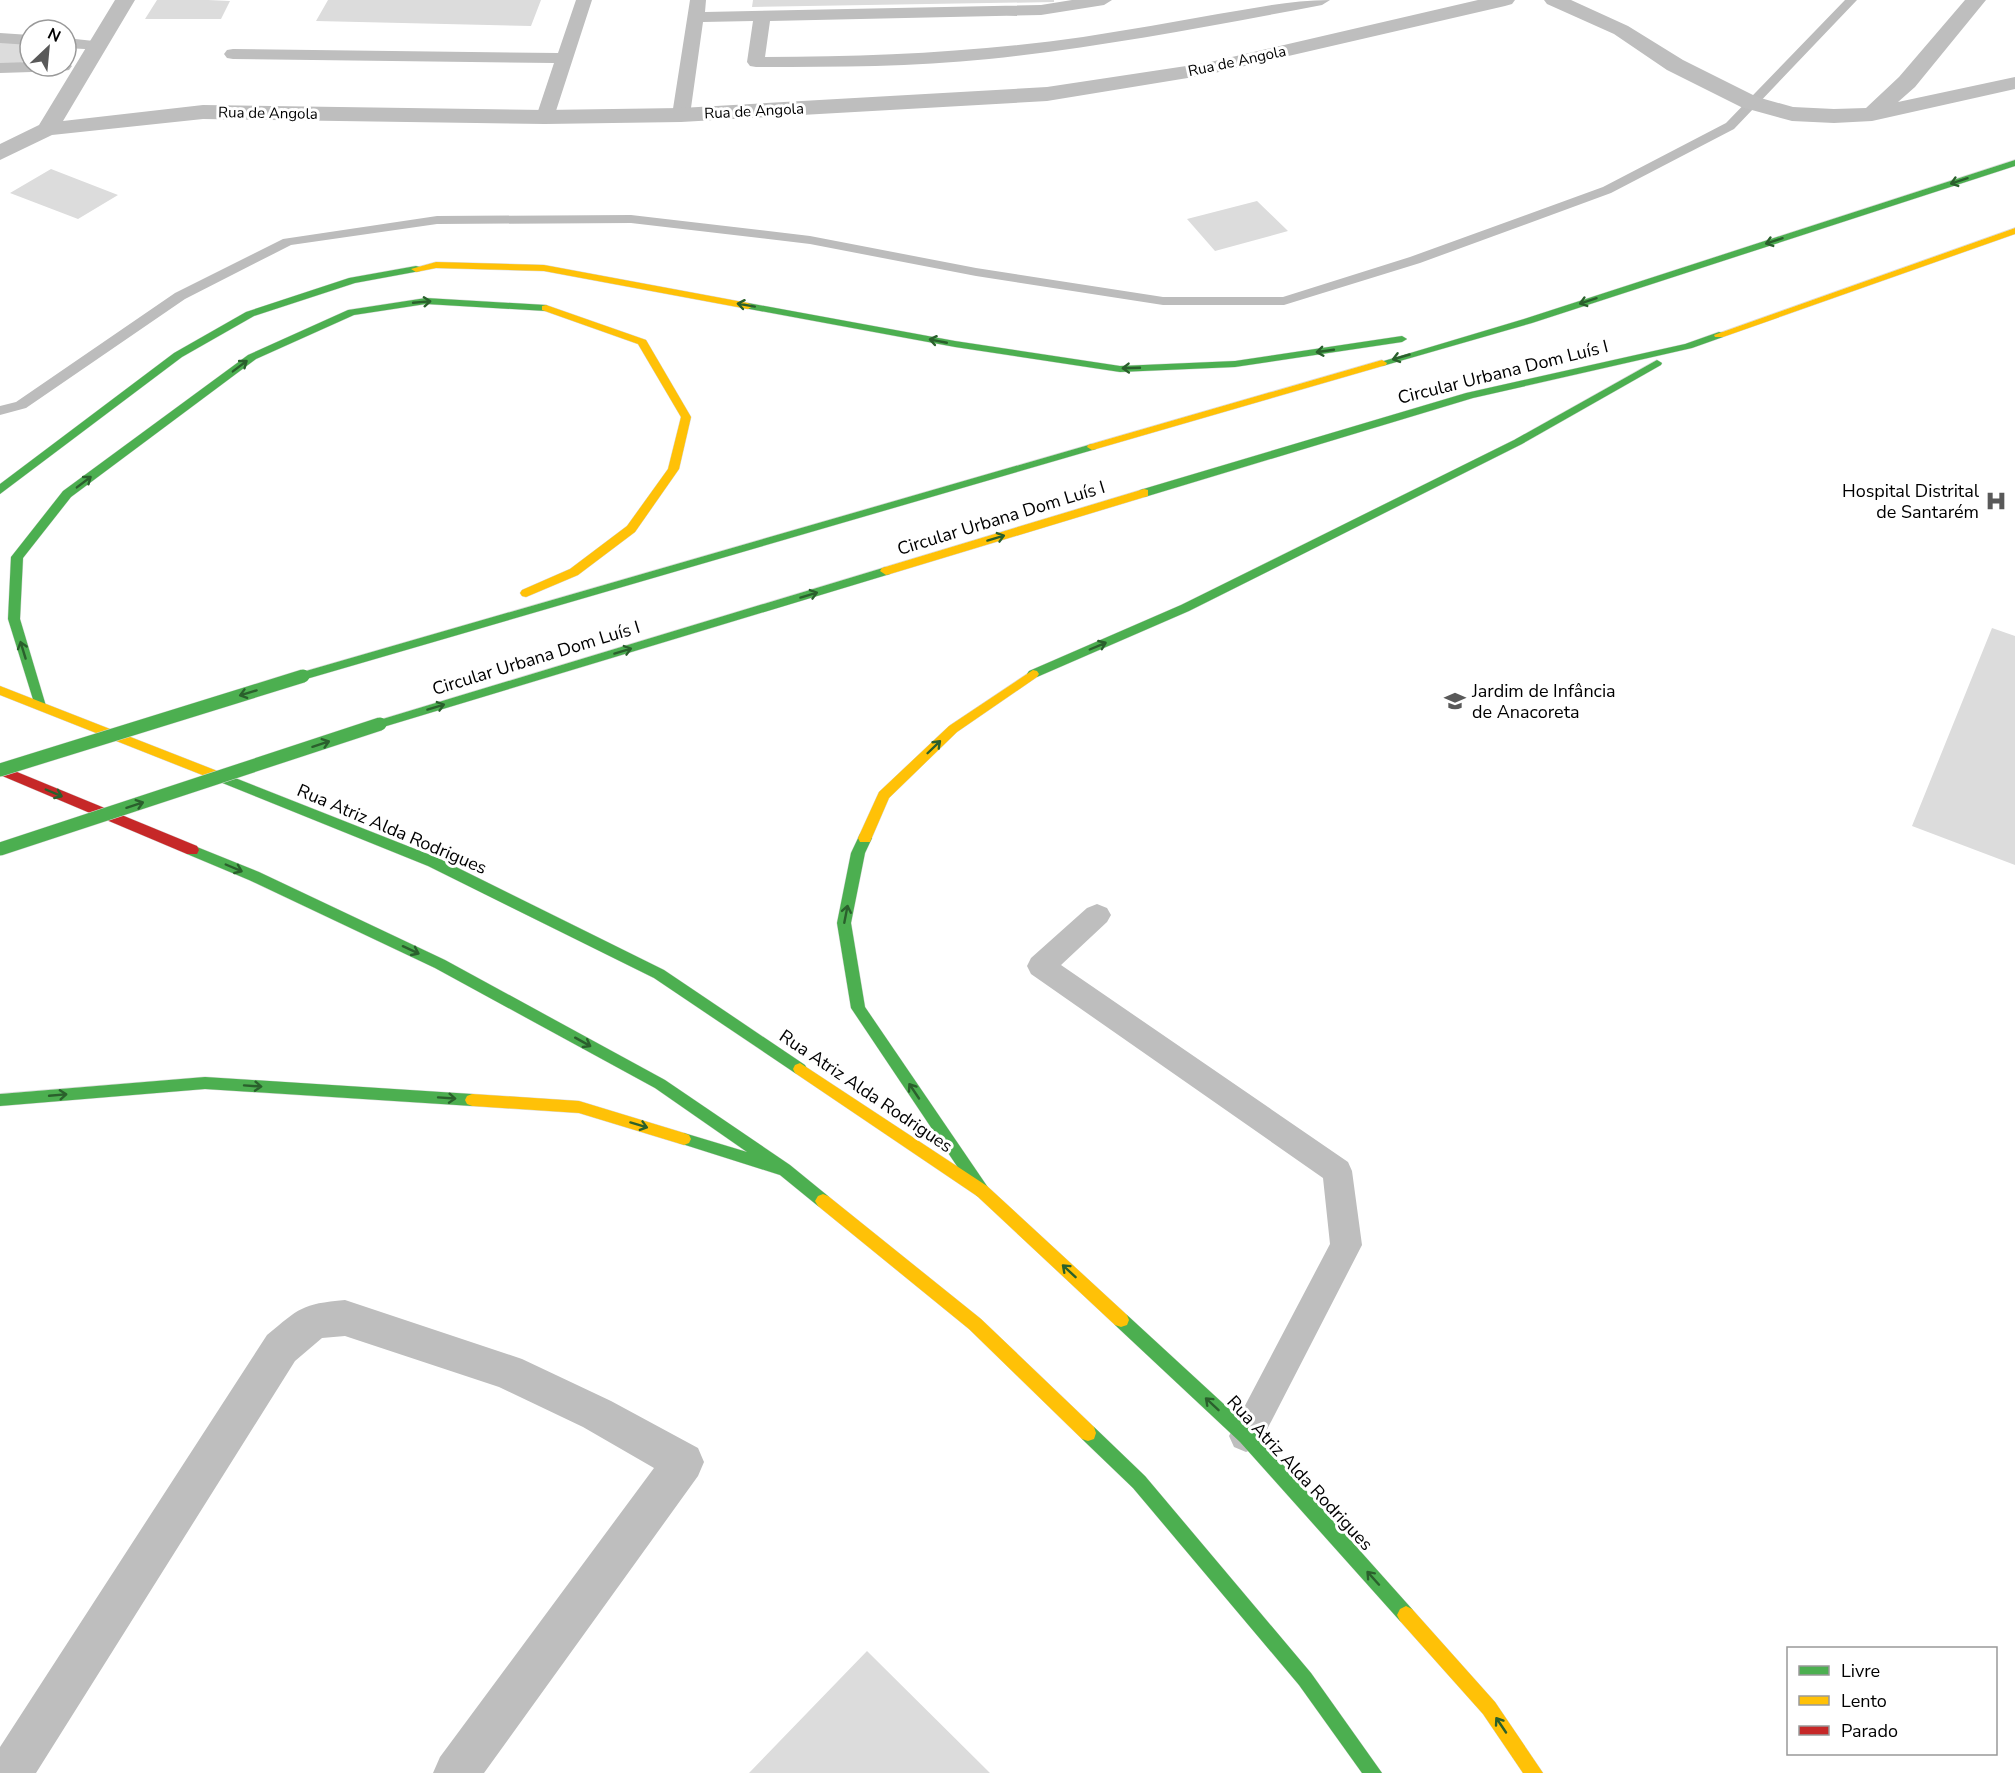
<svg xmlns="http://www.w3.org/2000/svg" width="2015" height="1773" font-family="'Nunito Sans',sans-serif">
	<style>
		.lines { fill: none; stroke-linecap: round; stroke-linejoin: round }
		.stream { fill: #bcbcbc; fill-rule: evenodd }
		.building { fill: #dcdcdc }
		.fast-casing { stroke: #dbdbdb; stroke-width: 1 }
		.slow-casing { stroke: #dbdbdb; stroke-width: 1 }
		.jam-casing { stroke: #dbdbdb; stroke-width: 1 }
		.lane { fill: #bebebe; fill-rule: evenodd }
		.street { fill: #bebebe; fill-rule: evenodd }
		.fast { fill: #4caf50; fill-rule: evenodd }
		.slow { fill: #ffc107; fill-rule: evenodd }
		.jam { fill: #c62828; fill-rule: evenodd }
		.fast-bridge-casing { stroke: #dbdbdb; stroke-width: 14; stroke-linecap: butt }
		.fast-bridge { stroke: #4caf50; stroke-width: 13 }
		.oneway { stroke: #2a602c }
		.labels { text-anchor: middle; stroke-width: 6; stroke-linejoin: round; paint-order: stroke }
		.far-street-label { font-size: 15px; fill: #000; stroke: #fff }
		.street-label { font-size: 18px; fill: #000; stroke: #fff }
		.poi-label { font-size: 18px; fill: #000; stroke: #fff; text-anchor: end }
	</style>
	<rect width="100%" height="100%" fill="#fff"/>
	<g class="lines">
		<path class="stream" d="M1845 0H1857L1734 129 1611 193 1420 263 1284 305H1163L976 276 810 244 631 223 437 224 291 245 185 299 26 408 0 415V406L16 402 175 293 283 239 437 216 631 215 810 236 976 268 1163 297H1283L1410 257 1603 187 1726 123Z"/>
	</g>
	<path class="building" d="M157 0H208L230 1 221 19H145Z
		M328 0H541L531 26 316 21Z
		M753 0H1054V2L752 7Z
		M0 35 30 38V54L16 68 0 66Z
		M51 169 118 195 78 219 10 193Z
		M1257 201 1288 231 1215 251 1187 219Z
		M1992 628 2015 636V865L1912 826Z
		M867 1651 990 1773H749Z"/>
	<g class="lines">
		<defs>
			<path id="fast" d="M2015 160V166L1532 323 1386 365 1382 366 1377 363 1524 319Z
				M416 266 420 267V271L355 283 254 316 182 357 0 494V484L174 353 246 312 349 278Z
				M426 298 546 305 551 308 546 311 426 304 354 315 256 359 71 497 23 558 20 619 46 706 44 709H36L8 619 11 557 63 491 248 355 348 310Z
				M748 303 955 341 1120 366 1235 361 1402 336 1407 339 1402 342 1235 367 1120 372 955 347 744 308 743 306Z
				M1719 332 1723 333V337L1692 348 1473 398 1148 496 1144 497 1138 493 1140 490 1466 393 1685 344Z
				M1657 360 1662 363 1661 365 1522 444 1189 611 1037 677H1029L1027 674 1029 671 1181 605 1514 440Z
				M1092 444 1097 447 1096 449 303 680 297 676 299 673Z
				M886 567 892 571 890 574 380 728 374 724 376 721Z
				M220 772 438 858 664 970 805 1065 807 1069 805 1073 800 1075 795 1073 654 978 428 866 215 780 214 777 215 774Z
				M865 833 872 838 865 853 851 923 865 1007 987 1186 990 1191 987 1196 982 1198 977 1196 851 1008 837 923 851 853 860 834Z
				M192 845 259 872 445 960 665 1080 790 1165 828 1196 831 1201 828 1206 823 1208 818 1206 780 1175 679 1143 677 1139 679 1135 684 1133 747 1152 655 1088 435 968 249 880 187 854 185 850 187 846Z
				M205 1077 472 1094 477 1096 479 1100 477 1104 472 1106 205 1089 0 1106V1094Z
				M1121 1313 1127 1315 1252 1430 1412 1609 1415 1615 1412 1621 1406 1624 1400 1621 1240 1442 1115 1325 1113 1320 1115 1315Z
				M1088 1425 1094 1427 1145 1476 1311 1673 1382 1773H1362L1299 1685 1133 1488 1082 1439 1080 1433 1082 1427Z"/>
			<path id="slow" d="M2015 228V234L1723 337H1715L1714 335Z
				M436 262 544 265 748 303 753 306 748 309 544 271 436 268 416 272 411 269Z
				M546 305 646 340 691 417 679 469 635 532 578 575 526 597 522 596 520 593 522 590 570 569 627 526 668 469 681 417 638 344 542 310V306Z
				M1382 360 1387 363 1386 365 1096 449 1092 450 1087 447 1088 445Z
				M1144 489 1148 490V496L890 574 886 575 880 571 882 568Z
				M1033 670 1037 671 1039 674 1037 677 957 732 889 798 870 842H860L858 838 879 792 949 726Z
				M0 686 225 774 226 777 225 780H215L0 695Z
				M800 1063 987 1186 1127 1315 1129 1320 1127 1325 1121 1327 1115 1325 977 1196 795 1073 793 1069 795 1065Z
				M472 1094 579 1101 684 1133 689 1135 691 1139 689 1143 684 1145 579 1113 472 1106 467 1104 465 1100 467 1096Z
				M823 1194 828 1196 981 1319 1094 1427 1096 1433 1094 1439 1088 1441 1082 1439 969 1329 818 1206 815 1201 818 1196Z
				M1406 1606 1412 1609 1495 1702 1543 1773H1523L1483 1714 1400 1621 1397 1615 1400 1609Z"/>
			<path id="jam" d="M0 765 197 846 199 850 197 854H187L0 775Z"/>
		</defs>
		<use href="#fast" class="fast-casing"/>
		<use href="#slow" class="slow-casing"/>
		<use href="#jam" class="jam-casing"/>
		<path class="lane" d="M576 0H592L554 117 551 121H539L536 117 554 63 233 59 227 58 224 54 227 50 233 49 558 53Z
			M690 0H706L705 12 1041 5 1072 0H1112L1104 5 1041 15 770 21 765 57C872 57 977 52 1083 37 1128 30 1173 22 1218 14 1256 8 1292 0 1330 0L1322 5C1211 26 1101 47 989 59 911 67 834 67 756 67L750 66 747 62 753 21 703 22 690 115 687 119H675L672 115Z
			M0 33 30 35V45L0 43Z
			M66 38 103 42 106 46 103 50 66 48Z
			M30 62V66H66V62L72 66 69 70 63 71 0 73V63Z
			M1097 904 1107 908 1111 915 1107 922 1061 965 1348 1162 1352 1171 1362 1245 1258 1447 1246 1452 1234 1447 1229 1436 1330 1244 1323 1178 1031 974 1027 966 1031 958 1087 908Z"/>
		<path class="street" d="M115 0H135L63 121 203 105 545 110 681 108 1047 87 1206 63 1478 0H1515L1512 4 1505 6 1206 75 1047 101 681 122 545 124 203 119 52 135 0 160V144L39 125Z
			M1544 0H1571L1628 26 1683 60 1757 97 1793 107 1834 109 1866 108 1899 77 1965 0H1986L1915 87 1898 102 2015 77V89L1872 121 1834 123 1792 121 1741 107 1667 70 1614 34 1547 4Z
			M345 1300 522 1359 611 1401 698 1448 704 1462 698 1476 484 1773H433L440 1757 654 1468 583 1427 499 1387 345 1336 322 1338 295 1361 36 1773H0V1747L267 1335C300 1308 301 1304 345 1300Z"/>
		<use href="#fast" class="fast"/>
		<use href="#slow" class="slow"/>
		<use href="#jam" class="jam"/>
		<defs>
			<path id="fast-bridge" d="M0 770 303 676
				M0 849 380 724"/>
		</defs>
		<use href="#fast-bridge" class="fast-bridge-casing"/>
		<use href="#fast-bridge" class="fast-bridge"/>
	</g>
	<defs><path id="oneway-shaft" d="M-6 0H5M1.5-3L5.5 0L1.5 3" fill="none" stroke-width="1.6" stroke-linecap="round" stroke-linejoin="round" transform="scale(1.5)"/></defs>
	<g class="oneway">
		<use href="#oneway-shaft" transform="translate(1959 181) rotate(162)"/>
		<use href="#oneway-shaft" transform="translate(1774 241) rotate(162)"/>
		<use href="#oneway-shaft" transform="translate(1588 301) rotate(162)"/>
		<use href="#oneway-shaft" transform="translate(422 302) rotate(-5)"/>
		<use href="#oneway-shaft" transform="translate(746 305) rotate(-170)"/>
		<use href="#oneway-shaft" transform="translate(938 341) rotate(-169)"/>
		<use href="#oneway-shaft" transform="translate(1325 351) rotate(172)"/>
		<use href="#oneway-shaft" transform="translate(1401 357) rotate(164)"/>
		<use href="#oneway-shaft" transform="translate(240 366) rotate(-37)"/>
		<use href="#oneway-shaft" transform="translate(1131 368) rotate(178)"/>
		<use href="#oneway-shaft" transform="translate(84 482) rotate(-37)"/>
		<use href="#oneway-shaft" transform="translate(996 538) rotate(-17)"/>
		<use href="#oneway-shaft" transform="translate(809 595) rotate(-17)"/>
		<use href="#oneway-shaft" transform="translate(1098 646) rotate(-23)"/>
		<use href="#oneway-shaft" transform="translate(23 650) rotate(-107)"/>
		<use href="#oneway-shaft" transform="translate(623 651) rotate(-17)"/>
		<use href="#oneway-shaft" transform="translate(248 693) rotate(163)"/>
		<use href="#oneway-shaft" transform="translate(436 707) rotate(-17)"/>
		<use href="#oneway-shaft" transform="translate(321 744) rotate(-18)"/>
		<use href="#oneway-shaft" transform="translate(934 747) rotate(-44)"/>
		<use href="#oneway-shaft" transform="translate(54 793) rotate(23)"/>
		<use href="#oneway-shaft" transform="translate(135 805) rotate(-18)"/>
		<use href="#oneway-shaft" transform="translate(234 868) rotate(23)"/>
		<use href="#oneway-shaft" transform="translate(846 914) rotate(-79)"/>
		<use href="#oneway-shaft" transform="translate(411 950) rotate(25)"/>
		<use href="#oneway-shaft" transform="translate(583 1042) rotate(29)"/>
		<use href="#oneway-shaft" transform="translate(253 1086) rotate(4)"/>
		<use href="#oneway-shaft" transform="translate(914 1091) rotate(-124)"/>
		<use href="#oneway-shaft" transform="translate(58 1095) rotate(-5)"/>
		<use href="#oneway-shaft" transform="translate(447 1098) rotate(4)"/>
		<use href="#oneway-shaft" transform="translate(639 1125) rotate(17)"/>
		<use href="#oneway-shaft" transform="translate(1069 1271) rotate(-137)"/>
		<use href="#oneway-shaft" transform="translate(1212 1404) rotate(-137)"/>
		<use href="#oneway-shaft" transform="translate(1373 1578) rotate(-132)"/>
		<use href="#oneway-shaft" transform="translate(1501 1725) rotate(-124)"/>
	</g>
	<defs>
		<symbol id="hospital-bare" viewBox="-9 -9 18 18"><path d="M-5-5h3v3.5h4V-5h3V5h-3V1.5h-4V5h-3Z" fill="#595959" stroke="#fff" stroke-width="2.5" paint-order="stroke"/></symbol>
		<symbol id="school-bare" viewBox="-9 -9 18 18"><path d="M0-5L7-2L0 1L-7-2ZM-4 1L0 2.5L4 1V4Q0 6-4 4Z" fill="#595959" stroke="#fff" stroke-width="2.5" paint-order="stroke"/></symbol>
	</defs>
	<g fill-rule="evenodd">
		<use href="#hospital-bare" x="1981" y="486" width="30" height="30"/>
		<use href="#school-bare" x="1440" y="686" width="30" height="30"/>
	</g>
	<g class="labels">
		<g class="far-street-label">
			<text transform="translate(1237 61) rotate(-12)" y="5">Rua de Angola</text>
			<text transform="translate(754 111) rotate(-3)" y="5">Rua de Angola</text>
			<text transform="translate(268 113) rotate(1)" y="5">Rua de Angola</text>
		</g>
		<g class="street-label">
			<text transform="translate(1503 372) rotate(-14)" y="6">Circular Urbana Dom Luís I</text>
			<text transform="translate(1001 518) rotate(-17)" y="6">Circular Urbana Dom Luís I</text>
			<text transform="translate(536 658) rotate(-17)" y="6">Circular Urbana Dom Luís I</text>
			<text transform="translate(392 829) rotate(23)" y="6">Rua Atriz Alda Rodrigues</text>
			<text transform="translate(866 1091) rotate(34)" y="6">Rua Atriz Alda Rodrigues</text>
			<text transform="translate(1300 1473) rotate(47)" y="6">Rua Atriz Alda Rodrigues</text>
		</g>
		<g class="poi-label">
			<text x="1979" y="497">Hospital Distrital<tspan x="1979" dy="21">de Santarém</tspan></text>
			<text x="1472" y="697" text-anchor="start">Jardim de Infância<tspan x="1472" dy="21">de Anacoreta</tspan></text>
		</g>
	</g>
	<rect x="1787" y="1647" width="210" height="108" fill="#ffffff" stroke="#999999" stroke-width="1.5"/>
	<rect x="1799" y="1666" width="30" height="9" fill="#4caf50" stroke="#999999" stroke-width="1.5"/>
	<text x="1841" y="1677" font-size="18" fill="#000000">Livre</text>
	<rect x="1799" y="1696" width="30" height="9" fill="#ffc107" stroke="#999999" stroke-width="1.5"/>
	<text x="1841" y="1707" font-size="18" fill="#000000">Lento</text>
	<rect x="1799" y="1726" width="30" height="9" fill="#c62828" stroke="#999999" stroke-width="1.5"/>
	<text x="1841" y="1737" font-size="18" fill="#000000">Parado</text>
	<g transform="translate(48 48) rotate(26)"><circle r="28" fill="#ffffff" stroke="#999999" stroke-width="1.5"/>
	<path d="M0-4.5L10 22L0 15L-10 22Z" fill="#595959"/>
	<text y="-9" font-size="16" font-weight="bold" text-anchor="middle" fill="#000000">N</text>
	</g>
</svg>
